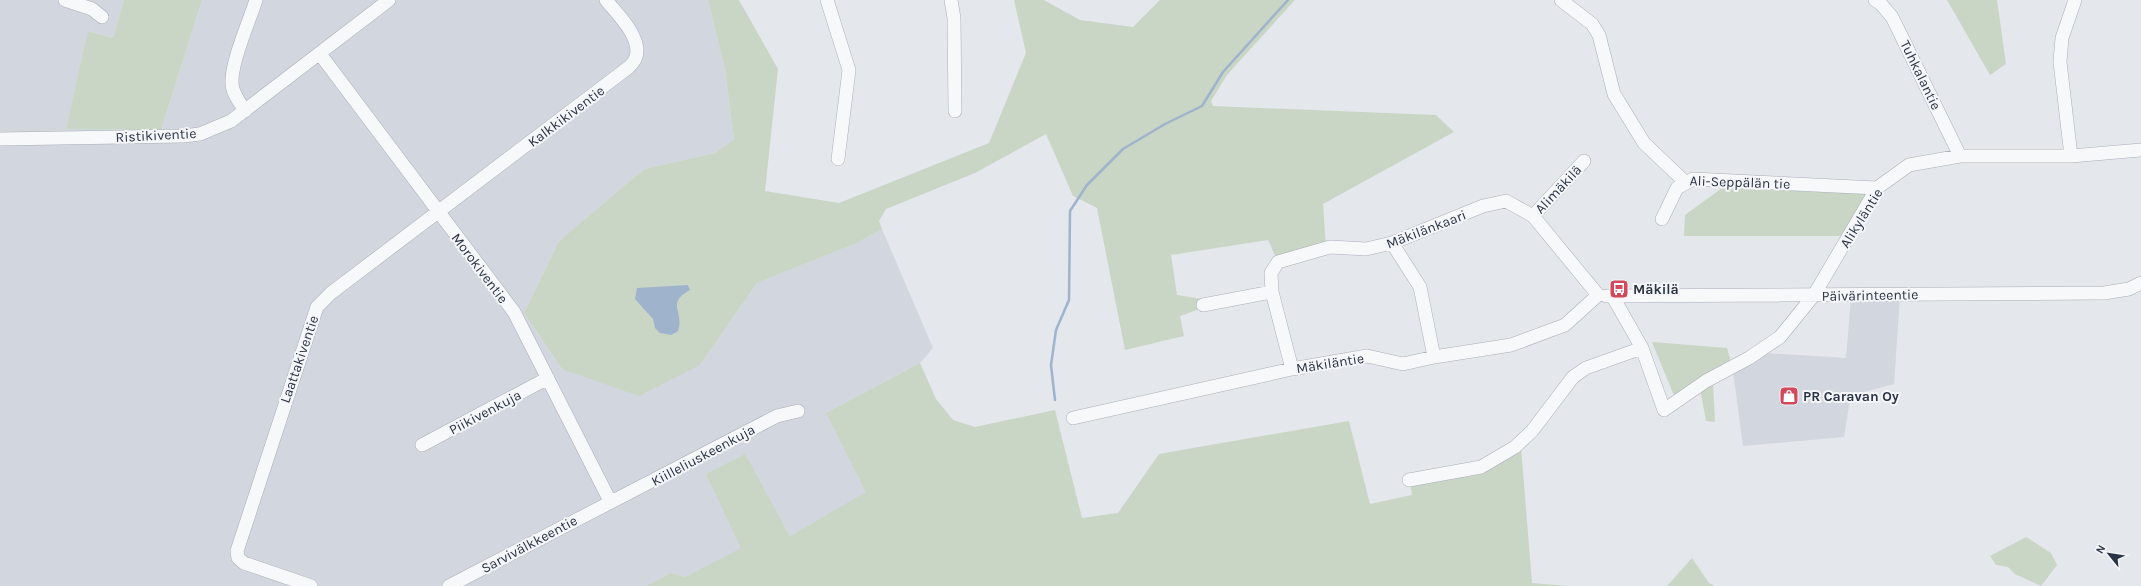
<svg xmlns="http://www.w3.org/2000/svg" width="2141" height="586" font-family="Karla,sans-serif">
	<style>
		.built { fill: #d2d6de }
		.green { fill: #c9d6c5 }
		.water { fill: #9fb4cc }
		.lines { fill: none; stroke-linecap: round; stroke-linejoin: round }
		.stream { stroke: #9fb4cc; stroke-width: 2.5 }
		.minor-casing { stroke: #a9aeb7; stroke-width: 14 }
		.minor { stroke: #f7f8fa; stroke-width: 13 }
		.labels { text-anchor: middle; stroke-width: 4; stroke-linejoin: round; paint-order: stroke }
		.street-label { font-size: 14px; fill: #2b3445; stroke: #f4f6f9 }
		.poi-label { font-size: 14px; font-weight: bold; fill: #2b3445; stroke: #f4f6f9; text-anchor: start }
	</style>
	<rect width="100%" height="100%" fill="#e4e7ec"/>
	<path class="built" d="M0 0H124L113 38 89 31 66 129 161 130 202 0H708L725 69 734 139 715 153 644 169 559 241 524 313 562 369 700 365 757 283 857 243 882 229 933 348 920 363 826 413 867 492 790 536 784 525 706 473 742 548 685 577 671 573 646 586H0Z
		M1851 297H1900L1894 384 1864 392 1850 399 1844 437 1743 446 1733 371 1766 353 1846 358Z"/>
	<path class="green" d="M124 0H202L161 130 66 129 88 31 113 38Z
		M708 0H739L778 69 765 191 839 203 989 143 1026 53 1014 0H1044L1080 20 1133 27 1160 0H1295L1227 75 1211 101 1213 106 1436 115 1454 132 1323 204 1326 248 1278 262 1268 240 1171 255 1177 295 1202 299 1203 308 1180 316 1184 336 1125 350 1097 208 1073 196 1046 134 975 173 886 209 879 221 882 229 857 243 757 283 700 365 639 396 562 369 524 313 559 241 644 169 715 153 734 139 725 69Z
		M1947 0H1997L2006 64 1990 75Z
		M1722 188 1867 194 1842 236H1684L1685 215Z
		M1652 342 1727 348 1732 366 1713 382 1715 422 1706 421 1699 383 1675 398Z
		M920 363 936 399 953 420 975 427 1055 410 1082 518 1118 513 1159 454 1349 421 1370 504 1412 495 1410 483 1521 447 1532 583 1568 586H646L671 573 685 577 741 548 706 474 745 454 790 536 866 492 826 413Z
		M2026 537 2051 553 2057 565 2041 586 2015 574 2008 567 1996 565 1990 556Z
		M1692 558 1709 583 1715 586H1667Z"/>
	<path class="water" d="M688 285 690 290C665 303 685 312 678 331L671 335 660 333 655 328 653 319 635 299 637 288Z"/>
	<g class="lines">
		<path class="stream" d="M1055 400 1051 365 1056 330 1069 300 1070 211 1087 185 1123 149 1165 124 1202 106 1223 72 1288 0"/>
		<defs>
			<path id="minor" d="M65 0 92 9 102 17
				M827 0 849 70 838 159
				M951 0 954 18 955 111
				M1561 0 1592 24 1599 35 1614 94 1644 143 1685 182
				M1875 0 1881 4 1892 17 1960 156
				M320 54 514 312 610 501
				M245 111C240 103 232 93 232 83 231 62 249 22 256 0
				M0 139 183 136 200 134 231 121 389 0
				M2071 156 2060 62 2062 38 2075 0
				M1533 216 1584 161
				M1662 219 1677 188 1693 179 1877 188
				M1392 243 1420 287 1434 357
				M1606 296 2104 293 2129 289 2141 283
				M1613 297 1642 348 1664 410 1706 381 1749 358 1780 337 1814 295 1877 188 1909 165 1960 156H2071L2141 150
				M1203 305 1272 292
				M1292 369 1272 292 1271 273 1278 262 1330 247 1366 249 1392 243 1483 206 1506 201 1533 216 1598 295
				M1073 418 1292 369 1367 356 1403 364 1434 357 1511 345 1565 325 1598 295
				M422 445 548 378
				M1409 480 1481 467 1515 447 1532 431 1573 377 1586 368 1642 348
				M311 586 244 563 238 558 237 551 317 307 331 293 629 67C632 64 635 60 636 57 642 37 617 14 606 0
				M449 586 777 416 798 411"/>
		</defs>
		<use href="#minor" class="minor-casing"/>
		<use href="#minor" class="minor"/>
	</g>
	<defs>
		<symbol id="bus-square" viewBox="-11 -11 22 22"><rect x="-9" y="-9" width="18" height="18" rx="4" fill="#d1495b" stroke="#f4f6f9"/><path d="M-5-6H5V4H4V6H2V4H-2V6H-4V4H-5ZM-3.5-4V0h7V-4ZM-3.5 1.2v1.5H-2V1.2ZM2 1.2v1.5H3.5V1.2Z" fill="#fff"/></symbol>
		<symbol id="shop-square" viewBox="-11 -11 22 22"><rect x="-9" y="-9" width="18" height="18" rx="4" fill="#d1495b" stroke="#f4f6f9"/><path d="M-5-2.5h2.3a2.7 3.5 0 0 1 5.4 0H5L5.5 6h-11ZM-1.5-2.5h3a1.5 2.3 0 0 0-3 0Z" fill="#fff"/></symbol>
	</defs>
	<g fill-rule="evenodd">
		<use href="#bus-square" x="1608" y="278" width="22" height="22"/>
		<use href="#shop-square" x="1778" y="385" width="22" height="22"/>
	</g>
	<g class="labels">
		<g class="street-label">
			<text transform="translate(1921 75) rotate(64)" y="5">Tuhkalantie</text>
			<text transform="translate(566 116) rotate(-37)" y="5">Kalkkikiventie</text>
			<text transform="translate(156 135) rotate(-3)" y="5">Ristikiventie</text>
			<text transform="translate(1740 182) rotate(2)" y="5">Ali-Seppälän tie</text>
			<text transform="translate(1558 189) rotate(-47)" y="5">Alimäkilä</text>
			<text transform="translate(1861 218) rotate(-58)" y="5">Alikyläntie</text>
			<text transform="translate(1426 229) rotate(-21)" y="5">Mäkilänkaari</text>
			<text transform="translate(480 268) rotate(53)" y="5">Morokiventie</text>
			<text transform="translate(1870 295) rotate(-1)" y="5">Päivärinteentie</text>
			<text transform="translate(299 359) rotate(-71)" y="5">Laattakiventie</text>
			<text transform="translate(1330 363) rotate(-9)" y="5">Mäkiläntie</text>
			<text transform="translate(485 412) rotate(-28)" y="5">Piikivenkuja</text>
			<text transform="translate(703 455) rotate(-28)" y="5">Kiilleliuskeenkuja</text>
			<text transform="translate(529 544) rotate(-28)" y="5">Sarvivälkkeentie</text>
		</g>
		<g class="poi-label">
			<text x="1633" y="294">Mäkilä</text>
			<text x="1803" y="401">PR Caravan Oy</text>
		</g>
	</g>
	<g transform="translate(2109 554) rotate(300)" stroke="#f4f6f9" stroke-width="3" paint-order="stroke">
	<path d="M0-3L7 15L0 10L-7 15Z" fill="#2b3445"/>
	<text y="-6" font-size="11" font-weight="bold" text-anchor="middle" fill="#2b3445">N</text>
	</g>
</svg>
